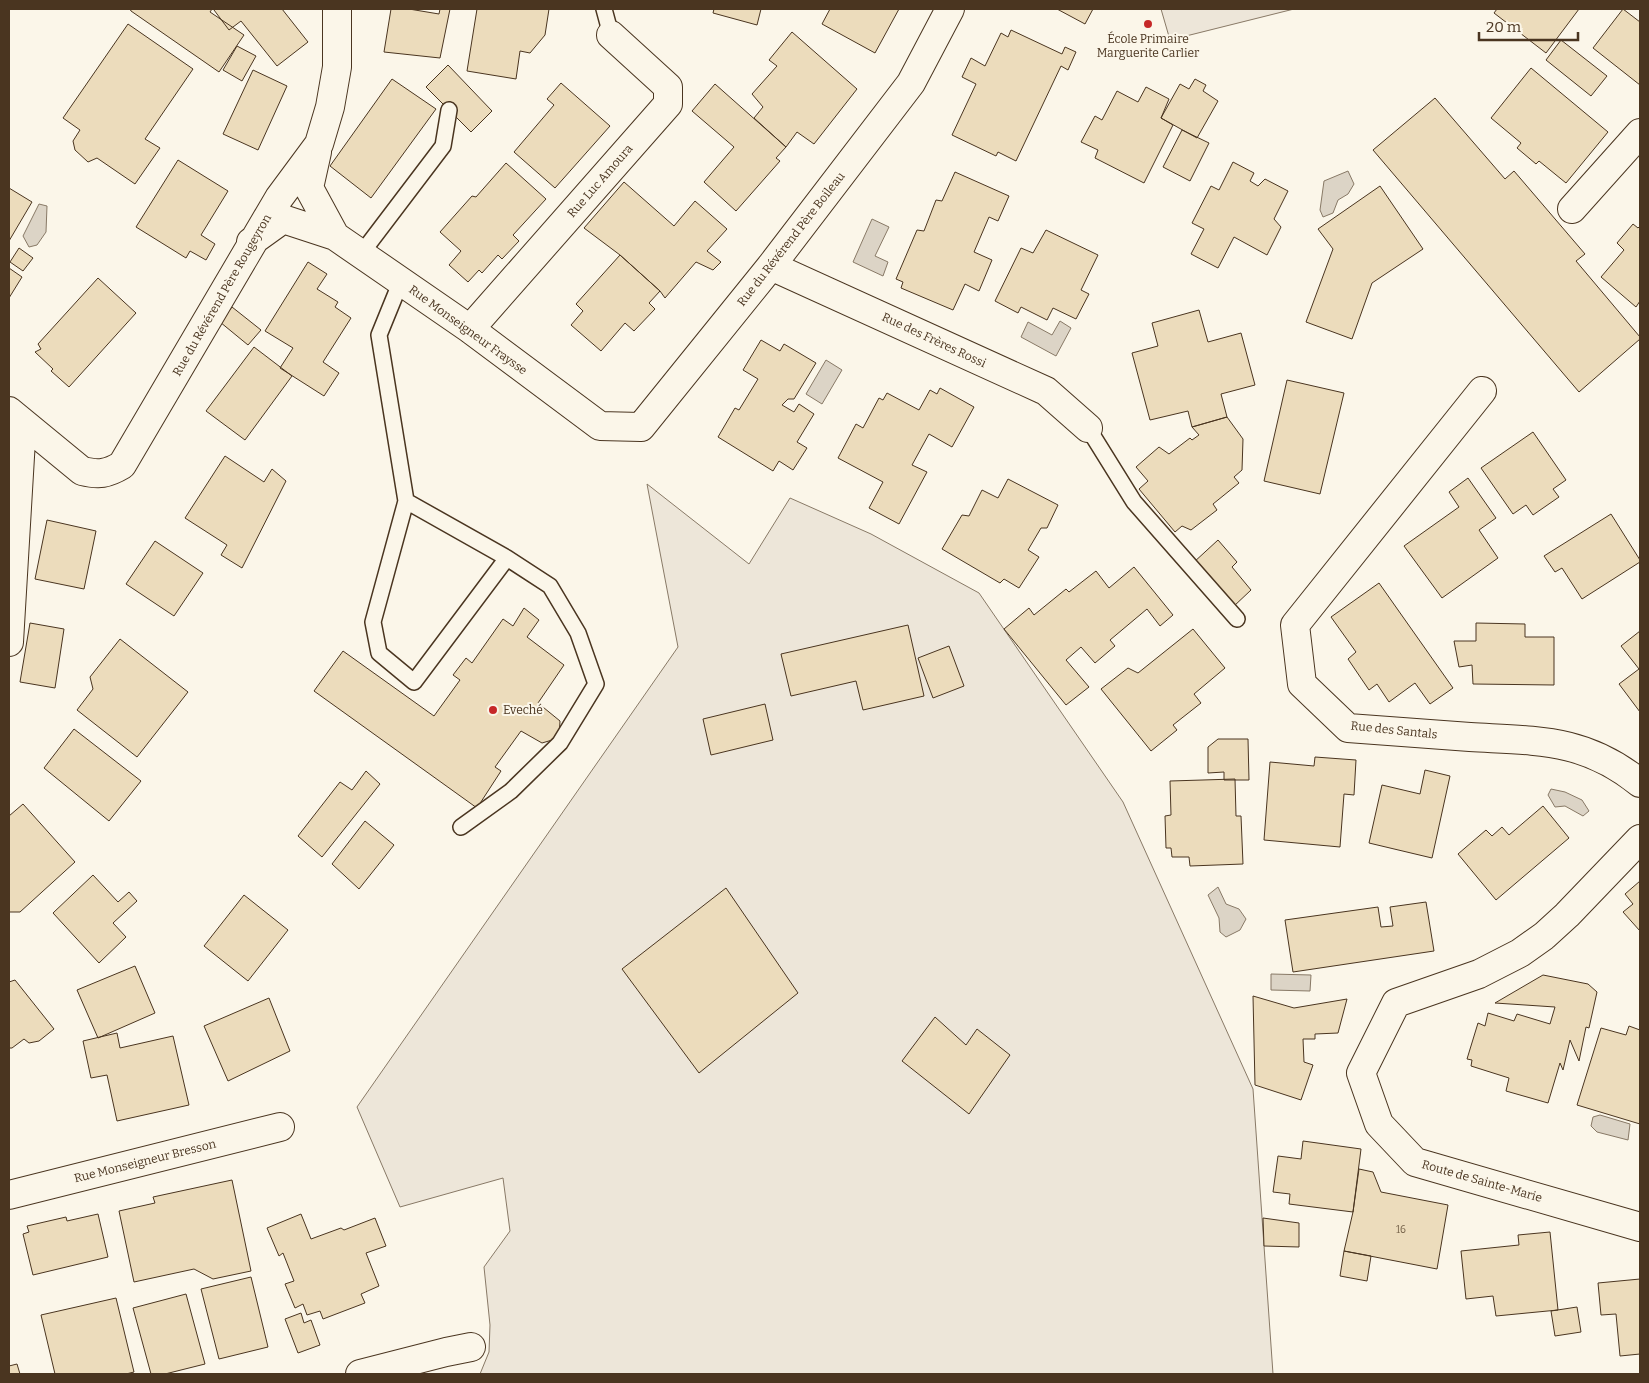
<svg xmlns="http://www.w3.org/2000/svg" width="1649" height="1383" font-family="Bitter,serif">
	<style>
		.green { fill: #ede6d9; stroke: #887966 }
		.water { fill: #dcd4c6; stroke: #887966 }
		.building { fill: #ecdcbc; stroke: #4a3520 }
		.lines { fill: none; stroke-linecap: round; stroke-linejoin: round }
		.lane-casing { stroke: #4a3520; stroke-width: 18 }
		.street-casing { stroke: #4a3520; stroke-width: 30 }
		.lane { stroke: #fbf6e9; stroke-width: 15 }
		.street { stroke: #fbf6e9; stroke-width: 28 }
		.poi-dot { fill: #c62828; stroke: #fbf6e9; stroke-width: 2 }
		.labels { text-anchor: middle; stroke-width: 4; stroke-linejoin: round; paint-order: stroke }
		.number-label { font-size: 10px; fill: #725f47 }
		.poi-label { font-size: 12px; fill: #4a3520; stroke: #fbf6e9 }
		.street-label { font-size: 12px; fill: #4a3520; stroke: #fbf6e9 }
	</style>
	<rect width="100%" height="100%" fill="#fbf6e9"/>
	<path class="green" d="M1161 9H1294L1170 40Z
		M647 484 749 564 790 498 871 534 979 593 1123 802 1253 1089 1273 1374H480L489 1352 490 1325 484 1267 510 1231 503 1178 400 1207 357 1107 678 647Z"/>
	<path class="water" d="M1348 171 1354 184 1348 194 1338 200 1333 213 1323 217 1320 210 1324 181Z
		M39 204 47 206 46 232 37 245 29 247 23 236Z
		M872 219 889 227 875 256 888 262 883 276 853 262Z
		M1060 321 1071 328 1056 356 1021 337 1028 322 1052 335Z
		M826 360 842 370 822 404 806 394Z
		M1551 789 1565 792 1582 800 1589 811 1583 816 1565 806 1555 807 1548 795Z
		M1218 887 1226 904 1239 909 1246 919 1240 930 1226 937 1220 932 1219 918 1208 895Z
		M1271 974 1311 975 1310 991 1271 990Z
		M1600 1115 1630 1124 1628 1140 1597 1132 1591 1126 1593 1117Z"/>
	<path class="building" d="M130 9H212L210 12 244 35 219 72 131 11Z
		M215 9H282L308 42 277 66 241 21 229 30 214 10Z
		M391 9H409L439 14 440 9H450L440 58 384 52Z
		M477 9H549L545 35 530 53 520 51 516 79 467 71Z
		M714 9H761L757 25 713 13Z
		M830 9H899L875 53 822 24Z
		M1057 9H1093L1085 24Z
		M1497 9H1579L1546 53 1494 13Z
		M1623 9 1640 22V85L1593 48Z
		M128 24 193 69 145 139 160 148 135 184 97 158 88 162 75 150 73 141 80 130 63 118Z
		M1011 30 1062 54 1065 47 1076 52 1068 70 1061 66 1016 161 998 152 996 156 952 135 976 84 962 77 971 58 985 66 1001 33 1008 37Z
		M792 32 857 89 814 144 797 132 786 147 754 118 763 107 752 94 777 66 769 60Z
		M1561 40 1607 76 1591 96 1546 60Z
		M237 46 256 56 242 81 223 70Z
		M448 65 492 111 471 132 426 87Z
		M1531 68 1608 132 1566 183 1539 161 1536 164 1517 148 1521 143 1491 118Z
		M253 70 287 86 258 150 223 134Z
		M392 79 436 109 371 198 330 166Z
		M1195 79 1206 85 1203 91 1218 101 1197 138 1161 118 1180 84 1189 89Z
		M561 83 610 126 555 188 514 152 554 105 547 99Z
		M715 84 786 147 776 158 780 161 736 211 704 182 734 147 692 111Z
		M1146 87 1169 99 1161 118 1173 125 1144 183 1095 158 1098 150 1081 142 1095 116 1102 120 1117 91 1138 102Z
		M1435 98 1505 179 1514 171 1585 254 1576 261 1640 337V339L1579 392 1373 150Z
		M1182 130 1209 143 1190 181 1163 167Z
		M178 160 228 191 201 235 215 244 206 260 190 251 186 258 136 227Z
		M1233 162 1254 173 1250 181 1258 186 1265 179 1288 191 1274 219 1281 227 1267 255 1234 237 1218 268 1191 254 1204 229 1192 223 1211 186 1219 190Z
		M506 163 546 199 513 235 519 241 502 259 498 255 482 273 479 270 468 282 449 265 461 251 440 232 472 196 476 197Z
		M955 172 1009 196 998 221 989 217 974 252 992 260 979 291 965 284 953 310 901 288 903 282 896 279 917 230 924 231 936 200 942 201Z
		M624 182 674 226 695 201 727 229 707 251 721 262 713 270 696 262 665 298 660 291 620 255 584 228Z
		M1380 186 1423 249 1372 283 1352 339 1306 322 1333 249 1318 229Z
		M9 188 32 202 9 241Z
		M1633 224 1638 228 1640 226V301L1636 307 1601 277 1624 250 1617 243Z
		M1046 230 1098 255 1081 290 1089 294 1076 319 1053 308 1047 320 1021 307 1018 313 995 301 1021 248 1033 253Z
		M19 248 33 258 23 271 10 262Z
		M620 255 660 291 649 303 655 309 634 331 625 323 601 351 571 325 583 311 576 304Z
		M308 262 327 274 317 289 338 302 335 307 351 318 323 362 339 373 324 396 280 368 293 348 265 331Z
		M9 268 22 277 9 298Z
		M98 278 136 313 69 387 51 371 53 369 35 352 41 349 38 344Z
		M232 307 261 330 248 345 220 322Z
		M1199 310 1208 342 1241 333 1255 385 1221 394 1227 417 1192 427 1188 411 1150 420 1132 353 1158 346 1152 323Z
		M761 340 780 351 784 344 816 363 794 399H788L782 405 794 412 799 404 814 414 797 442 807 448 793 470 779 461 773 471 718 437 735 408 739 410 758 379 743 370Z
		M254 347 292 376 245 440 206 411Z
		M1287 380 1344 393 1320 494 1264 481Z
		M940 388 974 407 952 447 929 434 912 465 927 472 899 524 869 508 883 482 838 458 856 424 863 428 879 398 883 400 887 393 919 410 930 390 937 394Z
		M1227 417 1243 439 1242 470 1234 477 1239 483 1213 504 1217 510 1191 530 1182 526 1175 532 1139 489 1148 481 1136 467 1159 447 1169 454 1190 438 1192 440 1199 435 1192 427Z
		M1533 432 1566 480 1553 489 1559 497 1533 515 1526 505 1513 514 1481 468Z
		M225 456 264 482 272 469 286 481 242 568 221 555 227 545 185 518Z
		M1468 478 1496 518 1479 530 1498 558 1442 598 1404 546 1459 507 1449 492Z
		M1008 479 1058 505 1047 528H1041L1028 550 1039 557 1019 588 1004 579 1000 583 942 549 962 515 969 516 982 490 998 498Z
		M1611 514 1640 560V562L1582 599 1562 568 1555 572 1544 556Z
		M47 520 96 531 84 589 35 579Z
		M1218 540 1237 562 1232 567 1251 590 1233 607 1193 563Z
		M155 541 203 573 174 616 126 584Z
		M1134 567 1173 615 1160 626 1147 609 1110 640 1115 646 1095 663 1081 647 1066 660 1089 687 1066 705 1004 629 1029 608 1034 615 1066 589 1069 592 1096 571 1109 588Z
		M1379 583 1453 688 1430 704 1415 683 1389 702 1377 684 1369 690 1348 659 1356 652 1331 617Z
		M524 608 539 620 527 637 564 665 538 703 560 721 559 738 542 743 521 731 495 767 501 771 477 808 314 691 343 651 434 716 460 680 453 675 466 658 472 663 503 619 513 626Z
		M30 623 64 629 55 688 20 682Z
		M1476 623 1525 624V637H1554V685L1473 684 1472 665 1459 667 1454 641H1476Z
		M908 625 924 696 863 710 856 681 791 696 781 654Z
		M1193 629 1225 668 1194 694 1201 703 1173 725 1177 730 1151 751 1101 689 1128 668 1138 673Z
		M1640 631V712L1619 684 1639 669 1621 646Z
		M120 639 188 692 137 757 77 710 93 689 90 677Z
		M949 646 964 686 933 698 918 658Z
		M765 704 773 740 711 755 703 719Z
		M74 729 141 781 109 821 44 768Z
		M1218 739H1248L1249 780H1224V772L1208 773V747Z
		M1315 757 1356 760 1354 795 1344 794 1340 847 1264 840 1270 762 1314 766Z
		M1425 770 1450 776 1432 858 1369 843 1382 785 1420 794Z
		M366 771 380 784 322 857 298 836 340 782 352 790Z
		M1235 779 1236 816H1241L1243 864 1190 866 1189 857H1172L1171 848H1166L1165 816 1171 815 1170 781Z
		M23 804 75 862 20 912H9V816Z
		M1543 806 1569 838 1496 900 1458 854 1486 830 1492 836 1502 827 1509 835Z
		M365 821 394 845 359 889 332 864Z
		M93 875 118 902 129 892 137 901 113 923 126 937 99 963 53 913Z
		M1640 881V931L1623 912 1633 904 1625 894Z
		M726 888 798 993 699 1073 622 969Z
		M244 895 288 930 248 981 204 946Z
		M1426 902 1434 951 1293 972 1285 920 1378 907 1381 927 1393 926 1390 907Z
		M135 966 155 1013 98 1038 77 990Z
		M1543 975 1588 984 1597 992 1589 1028 1586 1027 1579 1061 1570 1040 1563 1070 1560 1063 1548 1103 1506 1091 1509 1078 1471 1066 1472 1060 1467 1059 1478 1023 1485 1026 1488 1013 1514 1021 1517 1014 1550 1024 1555 1007 1495 1003Z
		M15 980 54 1029 39 1041 29 1043 24 1039 12 1048H9V982Z
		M1253 996 1294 1008 1347 999 1338 1033 1315 1034V1039H1303L1304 1062 1313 1065 1301 1100 1255 1085Z
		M269 998 290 1051 228 1081 204 1026Z
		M935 1017 966 1045 977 1029 1010 1055 969 1114 902 1061Z
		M1629 1026 1640 1030V1124L1577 1105 1601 1028 1626 1035Z
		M117 1033 120 1048 173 1036 189 1105 117 1121 107 1075 91 1078 83 1041Z
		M1303 1141 1361 1149 1353 1212 1289 1204 1290 1194 1273 1192 1278 1156 1301 1159Z
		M1359 1169 1373 1172 1381 1192 1448 1205 1437 1269 1344 1251 1353 1212Z
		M232 1180 251 1271 213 1279 194 1269 134 1282 119 1211 155 1203 153 1197Z
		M98 1214 108 1257 33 1275 23 1234 29 1232 27 1226 66 1217 67 1221Z
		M301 1214 311 1239 341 1228 344 1230 375 1218 386 1246 366 1253 379 1286 361 1294 365 1303 323 1319 320 1311 307 1315 303 1304 295 1308 285 1284 294 1281 283 1253 279 1256 267 1228Z
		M1263 1218 1299 1223V1247L1264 1246Z
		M1550 1232 1558 1310 1496 1316 1493 1296 1466 1299 1461 1251 1519 1245 1518 1235Z
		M1344 1251 1371 1256 1367 1281 1340 1276Z
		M251 1277 268 1347 219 1359 201 1289Z
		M1640 1279V1354L1620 1356 1616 1314 1601 1315 1598 1283Z
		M186 1294 205 1364 165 1374H151L133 1308Z
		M116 1298 134 1372 126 1374H55L41 1315Z
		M1577 1307 1581 1332 1555 1336 1551 1311Z
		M301 1313 304 1323 311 1320 320 1345 298 1353 285 1319Z
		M17 1364 20 1374H9V1366Z"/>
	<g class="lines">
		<defs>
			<path id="lane" d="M604 9 611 35
				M361 254 443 146 449 110
				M401 281 379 335 406 501 507 558 550 586 578 633 596 684 560 743 511 791 461 827
				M1088 428 1134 502 1237 619
				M406 501 373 622 379 653 414 682 507 558"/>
			<path id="street" d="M317 152 309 188 335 236
				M1572 209 1640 133
				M251 242 283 219 335 236 470 329 600 426 641 427 771 266 911 83 950 9
				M771 266 1046 391 1088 428
				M470 329 668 104V87L611 35
				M1482 391 1295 625 1302 684 1348 728C1389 731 1430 734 1470 737 1538 741 1584 738 1640 783
				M9 411 82 471C99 475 107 474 122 465L279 198 319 144 330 107 337 67V9
				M9 642 22 423
				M1640 839 1567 915 1544 936 1520 953 1479 974 1396 1003 1361 1073 1379 1124 1415 1162 1640 1227
				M9 1195 280 1127
				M360 1374 446 1352 471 1347"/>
		</defs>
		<use href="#lane" class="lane-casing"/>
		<use href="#street" class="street-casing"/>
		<use href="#lane" class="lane"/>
		<use href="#street" class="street"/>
	</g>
	<g class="poi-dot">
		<circle cx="1148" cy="24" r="5"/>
		<circle cx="493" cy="710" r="5"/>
	</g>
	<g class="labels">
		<g class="number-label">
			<text x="1401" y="1233">16</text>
		</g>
		<g class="poi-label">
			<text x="1148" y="43">École Primaire<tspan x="1148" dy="14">Marguerite Carlier</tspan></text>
			<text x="503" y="714" text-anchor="start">Eveché</text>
		</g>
		<g class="street-label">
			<text transform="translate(600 181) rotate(-49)" y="4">Rue Luc Amoura</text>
			<text transform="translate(791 239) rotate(-52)" y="4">Rue du Révérend Père Boileau</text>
			<text transform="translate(222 295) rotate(-60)" y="4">Rue du Révérend Père Rougeyron</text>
			<text transform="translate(468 330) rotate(36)" y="4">Rue Monseigneur Fraysse</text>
			<text transform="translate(934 340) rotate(25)" y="4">Rue des Frères Rossi</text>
			<text transform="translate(1394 730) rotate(6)" y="4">Rue des Santals</text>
			<text transform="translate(145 1161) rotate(-14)" y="4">Rue Monseigneur Bresson</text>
			<text transform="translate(1482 1181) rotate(16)" y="4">Route de Sainte-Marie</text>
		</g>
	</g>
	<rect width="1649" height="1383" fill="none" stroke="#4a3520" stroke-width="20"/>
	<path d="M1479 32v8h99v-8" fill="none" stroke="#4a3520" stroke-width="2.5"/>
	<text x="1486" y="32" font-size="15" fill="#4a3520" stroke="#fbf6e9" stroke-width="4" paint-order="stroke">20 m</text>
</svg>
